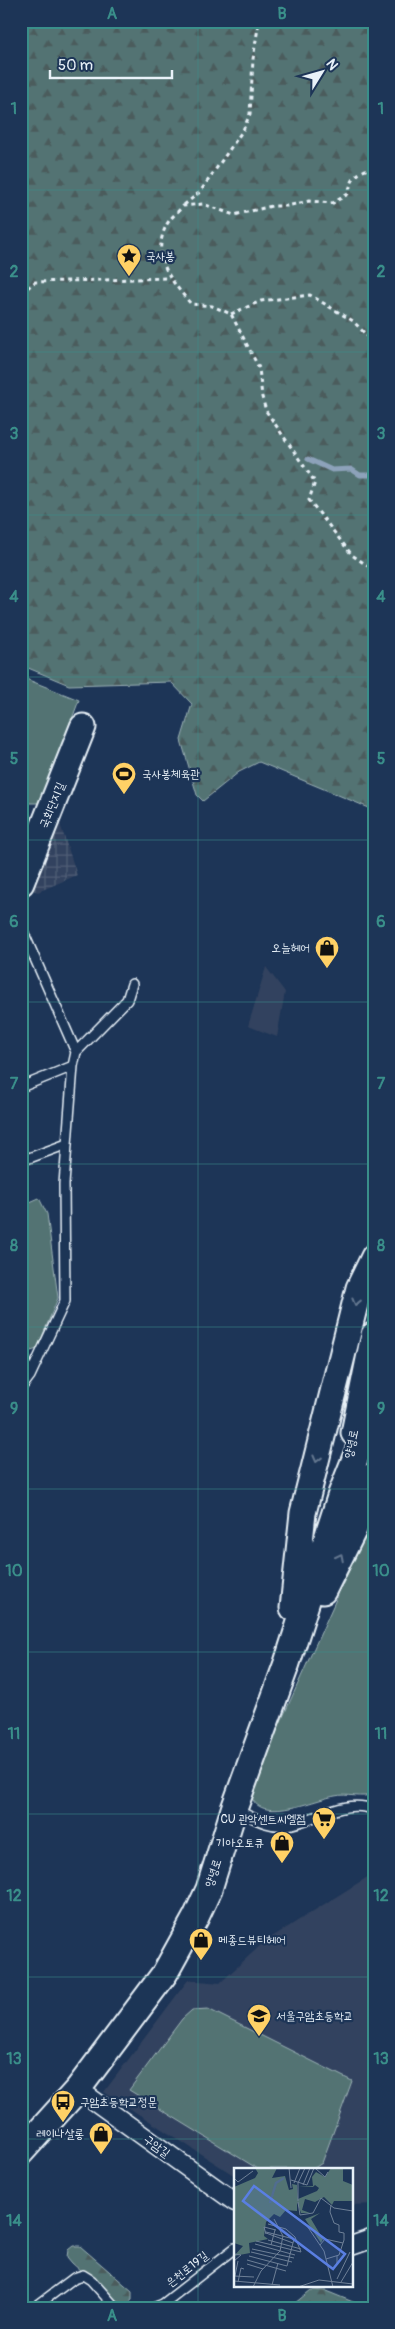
<svg xmlns="http://www.w3.org/2000/svg" width="395" height="2329" font-family="Pangolin,'Poor Story',sans-serif">
	<style>
		.built { fill: #32425e }
		.industrial { fill: url(#industrial-grid) }
		.green { fill: #527373; stroke: #9db2b6 }
		.forest { fill: url(#forest-firs); stroke: #9db2b6 }
		.lines { fill: none; stroke-linecap: round; stroke-linejoin: round }
		.stream { stroke: #8da2ba; stroke-width: 5 }
		.lane-casing { stroke: #e8f1f8; stroke-width: 12 }
		.street-casing { stroke: #e8f1f8; stroke-width: 21 }
		.secondary-casing { stroke: #e8f1f8; stroke-width: 29 }
		.path { stroke: #e8f1f8; stroke-width: 3; stroke-dasharray: 4 4; stroke-linecap: butt }
		.lane { stroke: #1d3557; stroke-width: 9 }
		.street { stroke: #1d3557; stroke-width: 18 }
		.secondary { stroke: #1d3557; stroke-width: 25 }
		.oneway { stroke: #64778f }
		.grid { fill: none; stroke: #3a8f8a; stroke-width: 1; stroke-opacity: 0.55 }
		.labels { text-anchor: middle; stroke-width: 4.5; stroke-linejoin: round; paint-order: stroke }
		.poi-label { font-size: 12px; fill: #e8f1f8; stroke: #1d3557; text-anchor: start }
		.street-label { font-size: 12px; fill: #e8f1f8; stroke: #1d3557 }
		.inset-river { fill: none; stroke: #516d90; stroke-width: 2.5 }
		.inset-road { fill: none; stroke: #6e8097; stroke-width: 1 }
		.view { fill: #5a7fe2; fill-opacity: 0.15; stroke: #5a7fe2; stroke-width: 2.5 }
		.inset-edge { fill: none; stroke: #e8f1f8; stroke-width: 2.5 }
		.neatline { fill: none; stroke: #3a8f8a; stroke-width: 2 }
		.grid-label { font-size: 16px; text-anchor: middle; font-weight: bold; fill: #3a8f8a }
	</style>
	<defs>
		<pattern id="industrial-grid" width="8" height="8" patternUnits="userSpaceOnUse" patternTransform="scale(1.25)"><rect width="8" height="8" fill="#32425e"/><path d="M0 4h8M4 0v8" fill="none" stroke="#505e76"/></pattern>
		<pattern id="forest-firs" width="22" height="20" patternUnits="userSpaceOnUse" patternTransform="scale(1.25)"><rect width="22" height="20" fill="#527373"/><path d="M5 1l3.5 6h-7zM16 11l3.5 6h-7z" fill="#4b5b5c"/></pattern>
	</defs>
	<rect width="100%" height="100%" fill="#1d3557"/>
	<filter id="ink" filterUnits="userSpaceOnUse"><feTurbulence type="fractalNoise" baseFrequency=".02" numOctaves="2"/><feDisplacementMap in="SourceGraphic" scale="10" xChannelSelector="R" yChannelSelector="G"/><feConvolveMatrix kernelMatrix="1 2 1 2 8 2 1 2 1" color-interpolation-filters="sRGB"/></filter>
	<g filter="url(#ink)">
		<path class="built" d="M266 967 285 992 277 1037 248 1026Z
			M374 1873V2204L351 2205V2169H235V2176L104 2092 188 1980 220 1983 264 1942Z"/>
		<path class="industrial" d="M59 821 77 875 38 892 30 889 53 824Z"/>
		<path class="green" d="M21 677 79 700 41 803H29L21 790Z
			M39 1198 47 1214 58 1298 37 1349 31 1351 27 1346 21 1331V1206Z
			M374 1515V1794C362 1799 347 1793 335 1796 312 1800 254 1828 250 1790Z
			M208 2009 352 2081 322 2163 313 2169H258L129 2090 182 2019 192 2010Z"/>
		<path class="forest" d="M21 21H374V810L259 762 239 772 203 801 197 795 181 740 192 704 171 682 69 685 21 665Z
			M73 2246H80L132 2291V2300L127 2304 119 2305 72 2263 67 2257 68 2250Z
			M311 2290 326 2291 358 2304 361 2308H289Z"/>
		<g class="lines">
			<path class="stream" d="M308 459 332 470 351 469 360 475H374"/>
			<defs>
				<path id="lane" d="M21 927 76 1052
					M76 1052 127 1000 132 984
					M21 1087 73 1066 76 1052
					M21 1161 67 1144
					M21 1352 30 1376
					M21 1388 30 1376 65 1301 64 1184 73 1066
					M236 1810C252 1817 269 1828 287 1825 313 1822 345 1797 374 1810
					M34 2308 74 2278 83 2275 91 2280 116 2308
					M153 2308 163 2304 235 2248"/>
				<path id="street" d="M78 2089 235 2202
					M351 2246 374 2238"/>
				<path id="secondary" d="M21 883 83 727
					M354 1433 374 1335
					M323 1591 354 1529 374 1475
					M293 1608 303 1513 359 1288 374 1257
					M21 2152 78 2089 165 1973 196 1917 209 1889 234 1809 287 1663 341 1494 374 1411"/>
			</defs>
			<use href="#lane" class="lane-casing"/>
			<use href="#street" class="street-casing"/>
			<use href="#secondary" class="secondary-casing"/>
			<path class="path" d="M374 167C357 172 352 177 348 194L333 203 309 201 287 206H272L234 215 203 204 183 206C178 212 171 217 167 224 150 256 171 281 191 304L212 306 231 314 259 368 262 397 266 411 315 482 309 500 352 555 374 570
				M184 205 200 192 243 130 250 114 253 59 259 21
				M21 293 35 282 169 278
				M231 314 261 301 310 295 353 321 374 343"/>
			<use href="#lane" class="lane"/>
			<use href="#street" class="street"/>
			<use href="#secondary" class="secondary"/>
		</g>
		<defs><path id="oneway-chevron" d="M-2-3.5L2.5 0L-2 3.5" fill="none" stroke-width="1.6" stroke-linecap="round" stroke-linejoin="round" transform="scale(1.25)"/></defs>
		<g class="oneway">
			<use href="#oneway-chevron" transform="translate(356 1302) rotate(104)"/>
			<use href="#oneway-chevron" transform="translate(317 1459) rotate(104)"/>
			<use href="#oneway-chevron" transform="translate(340 1557) rotate(-63)"/>
		</g>
	</g>
	<path class="grid" d="M198 21V2308M21 190H374M21 352H374M21 515H374M21 677H374M21 840H374M21 1002H374M21 1164H374M21 1327H374M21 1489H374M21 1652H374M21 1814H374M21 1977H374M21 2139H374"/>
	<defs>
		<symbol id="sight-pin" viewBox="-11 -11 22 30"><path d="M0 17L-7.5 6A9.5 9.5 0 1 1 7.5 6Z" fill="#ffd166" stroke="#1d3557"/><path d="M0-6L1.8-2.2L6-1.7L2.9 1.2L3.7 5.4L0 3.3L-3.7 5.4L-2.9 1.2L-6-1.7L-1.8-2.2Z" fill="#111"/></symbol>
		<symbol id="stadium-pin" viewBox="-11 -11 22 30"><path d="M0 17L-7.5 6A9.5 9.5 0 1 1 7.5 6Z" fill="#ffd166" stroke="#1d3557"/><path d="M0-5a6.5 5 0 1 0 0 10a6.5 5 0 1 0 0-10ZM-3.5-1.8h7v3.6h-7Z" fill="#111"/></symbol>
		<symbol id="shop-pin" viewBox="-11 -11 22 30"><path d="M0 17L-7.5 6A9.5 9.5 0 1 1 7.5 6Z" fill="#ffd166" stroke="#1d3557"/><path d="M-5-2.5h2.3a2.7 3.5 0 0 1 5.4 0H5L5.5 6h-11ZM-1.5-2.5h3a1.5 2.3 0 0 0-3 0Z" fill="#111"/></symbol>
		<symbol id="supermarket-pin" viewBox="-11 -11 22 30"><path d="M0 17L-7.5 6A9.5 9.5 0 1 1 7.5 6Z" fill="#ffd166" stroke="#1d3557"/><path d="M-6-5.5h2.5l.6 2H6L4.5 2H-2.5L-4.4-4H-6ZM-1.5 3.2a1.3 1.3 0 1 0 .1 0ZM3 3.2a1.3 1.3 0 1 0 .1 0Z" fill="#111"/></symbol>
		<symbol id="school-pin" viewBox="-11 -11 22 30"><path d="M0 17L-7.5 6A9.5 9.5 0 1 1 7.5 6Z" fill="#ffd166" stroke="#1d3557"/><path d="M0-5L7-2L0 1L-7-2ZM-4 1L0 2.5L4 1V4Q0 6-4 4Z" fill="#111"/></symbol>
		<symbol id="bus-pin" viewBox="-11 -11 22 30"><path d="M0 17L-7.5 6A9.5 9.5 0 1 1 7.5 6Z" fill="#ffd166" stroke="#1d3557"/><path d="M-5-6H5V4H4V6H2V4H-2V6H-4V4H-5ZM-3.5-4V0h7V-4ZM-3.5 1.2v1.5H-2V1.2ZM2 1.2v1.5H3.5V1.2Z" fill="#111"/></symbol>
	</defs>
	<g fill-rule="evenodd">
		<use href="#sight-pin" x="115" y="242" width="28" height="38"/>
		<use href="#stadium-pin" x="110" y="760" width="28" height="38"/>
		<use href="#shop-pin" x="313" y="934" width="28" height="38"/>
		<use href="#supermarket-pin" x="310" y="1805" width="28" height="38"/>
		<use href="#shop-pin" x="268" y="1829" width="28" height="38"/>
		<use href="#shop-pin" x="187" y="1926" width="28" height="38"/>
		<use href="#school-pin" x="245" y="2002" width="28" height="38"/>
		<use href="#bus-pin" x="49" y="2088" width="28" height="38"/>
		<use href="#shop-pin" x="87" y="2120" width="28" height="38"/>
	</g>
	<g class="labels">
		<g class="poi-label">
			<text x="146" y="260">국사봉</text>
			<text x="142" y="778">국사봉체육관</text>
			<text x="310" y="952" text-anchor="end">오늘헤어</text>
			<text x="306" y="1823" text-anchor="end">CU 관악센트씨엘점</text>
			<text x="264" y="1847" text-anchor="end">기아오토큐</text>
			<text x="218" y="1944">메종드뷰티헤어</text>
			<text x="276" y="2020">서울구암초등학교</text>
			<text x="80" y="2106">구암초등학교정문</text>
			<text x="84" y="2138" text-anchor="end">레이나살롱</text>
		</g>
		<g class="street-label">
			<text transform="translate(52 805) rotate(-68)" y="4">국회단지길</text>
			<text transform="translate(351 1444) rotate(-78)" y="4">양녕로</text>
			<text transform="translate(213 1873) rotate(-72)" y="4">양녕로</text>
			<text transform="translate(157 2146) rotate(36)" y="4">구암길</text>
			<text transform="translate(187 2269) rotate(-38)" y="4">은천로19길</text>
		</g>
	</g>
	<g transform="translate(234 2168)">
		<rect width="119" height="119" fill="#1d3557"/>
		<path d="M86 45 77 51 89 71 87 75 71 51Z" fill="#527373"/>
		<path d="M21 0H43L38 10 51 8 55 22 59 21 58 16 63 17 64 31 83 23 85 20 81 17 79 19H65L79 18 78 9 82 4 91 9 97 0H109V13L119 17V33H100L98 37 90 29 81 34 71 31 68 42 76 45H67L63 34V43L52 42 46 49 40 46 32 54 30 68 34 71 15 75 16 85 0 88 9 78 0 75V19L21 10 24 5Z" fill="#527373"/>
		<path class="inset-river" d="M36 35 42 15 50 10"/>
		<path class="inset-road" d="M55 0 57 20M81 0 91 9 94 4M0 10 4 14 19 3M57 12 73 17 80 0M60 15 66 0M69 17 76 0M64 33V15L71 0M64 34 66 47 79 45 87 30 100 40 119 43M71 55 90 83 99 119M34 56 52 61M32 64 60 71M32 65 59 75M32 66 30 59 42 62M34 72 67 81M22 73 67 84 61 69 52 61M21 76 61 87M37 77 41 62M86 77 91 71 109 75M18 81 60 90M17 84 58 94M0 86 7 87 0 93M15 88 53 98 60 71M92 91 105 87 110 72V65L105 64V57L100 55 96 44 97 37M13 92 52 103M13 96 29 101M98 101 103 96V88M0 108 20 109M1 108 4 93M103 111 116 84M0 113 46 117M4 114 7 100 10 101M107 114 119 94M38 117 44 95M19 119 27 103 46 83 49 68 40 51M64 119 85 112 119 116"/>
		<path class="view" d="M20 18 111 86 99 101 9 33Z"/>
		<rect width="119" height="119" class="inset-edge"/>
	</g>
	<rect width="395" height="2329" fill="none" stroke="#1d3557" stroke-width="55"/>
	<g transform="translate(322 72) rotate(53)" stroke="#1d3557" stroke-width="4" paint-order="stroke">
	<path d="M0-4L9 19L0 12L-9 19Z" fill="#e8f1f8"/>
	<text y="-8" font-size="14" font-weight="bold" text-anchor="middle" fill="#e8f1f8">N</text>
	</g>
	<path d="M50 70v8h122v-8" fill="none" stroke="#e8f1f8" stroke-width="2.5"/>
	<text x="58" y="70" font-size="15" fill="#e8f1f8" stroke="#1d3557" stroke-width="4" paint-order="stroke">50 m</text>
	<rect x="28" y="28" width="340" height="2274" class="neatline"/>
	<g class="grid-label">
		<text x="112" y="19">A</text>
		<text x="282" y="19">B</text>
		<text x="14" y="114">1</text>
		<text x="381" y="114">1</text>
		<text x="14" y="277">2</text>
		<text x="381" y="277">2</text>
		<text x="14" y="439">3</text>
		<text x="381" y="439">3</text>
		<text x="14" y="602">4</text>
		<text x="381" y="602">4</text>
		<text x="14" y="764">5</text>
		<text x="381" y="764">5</text>
		<text x="14" y="927">6</text>
		<text x="381" y="927">6</text>
		<text x="14" y="1089">7</text>
		<text x="381" y="1089">7</text>
		<text x="14" y="1251">8</text>
		<text x="381" y="1251">8</text>
		<text x="14" y="1414">9</text>
		<text x="381" y="1414">9</text>
		<text x="14" y="1576">10</text>
		<text x="381" y="1576">10</text>
		<text x="14" y="1739">11</text>
		<text x="381" y="1739">11</text>
		<text x="14" y="1901">12</text>
		<text x="381" y="1901">12</text>
		<text x="14" y="2064">13</text>
		<text x="381" y="2064">13</text>
		<text x="14" y="2226">14</text>
		<text x="381" y="2226">14</text>
		<text x="112" y="2321">A</text>
		<text x="282" y="2321">B</text>
	</g>
</svg>
